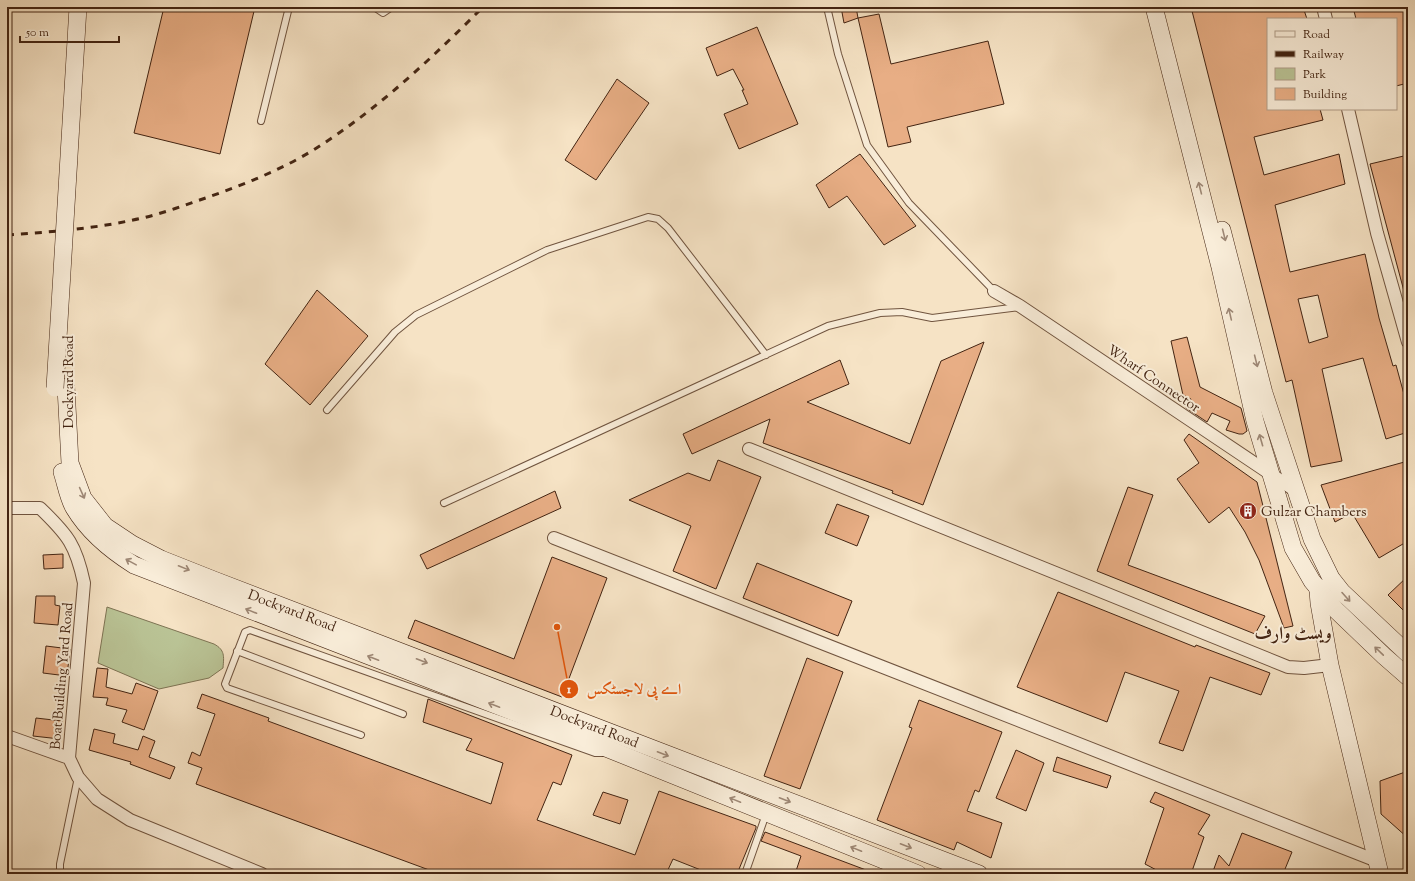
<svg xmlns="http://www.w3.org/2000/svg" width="1415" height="881" font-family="'Sorts Mill Goudy',Amiri,serif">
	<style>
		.green { fill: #bac496; stroke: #7e7454 }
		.building { fill: #e8ae85; stroke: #432412; fill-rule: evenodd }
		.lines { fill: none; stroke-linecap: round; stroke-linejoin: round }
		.lane-casing { stroke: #70543f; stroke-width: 8 }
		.street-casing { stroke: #70543f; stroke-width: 14 }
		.secondary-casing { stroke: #432412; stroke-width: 18 }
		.lane { stroke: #f9edd9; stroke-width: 6 }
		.street { stroke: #f9edd9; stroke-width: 12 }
		.secondary { stroke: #f9edd9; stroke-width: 17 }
		.rail { stroke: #432412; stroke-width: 3; stroke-dasharray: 7 7; stroke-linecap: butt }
		.secondary-bridge-casing { stroke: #432412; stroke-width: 18; stroke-linecap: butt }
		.secondary-bridge { stroke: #f9edd9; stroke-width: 17 }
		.oneway { stroke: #9e8876 }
		.labels { text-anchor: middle; stroke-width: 4; stroke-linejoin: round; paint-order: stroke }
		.street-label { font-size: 14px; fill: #432412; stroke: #f9edd9 }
		.poi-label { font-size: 14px; fill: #432412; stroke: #f9edd9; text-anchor: start }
		.district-label { font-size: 18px; font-weight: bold; fill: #432412; stroke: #f9edd9 }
		.leader { fill: none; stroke: #e0560c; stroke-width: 1.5 }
		.callout-dot { fill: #e0560c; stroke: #f9edd9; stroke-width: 1.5 }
		.mark-label { font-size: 12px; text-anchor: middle; font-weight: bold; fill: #fff }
		.callout-label { font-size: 15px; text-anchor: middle; font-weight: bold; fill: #e0560c; stroke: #f9edd9; stroke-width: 4; stroke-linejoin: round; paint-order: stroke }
	</style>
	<rect width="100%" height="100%" fill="#f6e3c5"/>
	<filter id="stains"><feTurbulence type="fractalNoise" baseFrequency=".005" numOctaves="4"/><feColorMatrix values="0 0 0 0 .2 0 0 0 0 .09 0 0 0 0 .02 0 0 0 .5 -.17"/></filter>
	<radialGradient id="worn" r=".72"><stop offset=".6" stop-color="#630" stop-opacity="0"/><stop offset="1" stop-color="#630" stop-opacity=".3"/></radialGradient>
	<path class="green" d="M107 607 214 644C225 650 224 656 223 668L209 678 159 689 98 663Z"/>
	<path class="building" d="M164 7H255L220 154 134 133Z
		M841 7H856L858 18 844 23Z
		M1191 7H1303L1307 19H1268V109H1320L1323 120 1254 137 1264 175 1339 154 1345 184 1275 205 1290 272 1365 254 1379 318 1393 366 1396 365 1408 409V432L1386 439 1363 358 1322 369 1342 461 1311 467 1292 380 1286 382ZM1318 295 1328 337 1309 343 1298 299Z
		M1353 7H1408V83L1396 86V19H1356Z
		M879 14 891 64 988 41 1004 104 907 127 911 142 888 147 858 18Z
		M757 27 798 124 739 149 724 114 748 104 742 90H744L733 69 717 76 706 48Z
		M617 79 649 103 596 180 565 160Z
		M860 154 916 226 884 245 847 196 829 208 816 185Z
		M1408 155V294L1405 295 1370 164Z
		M317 290 368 336 310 405 265 364Z
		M1187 337 1200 387 1241 408 1246 427 1247 431 1243 434H1239L1226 430 1230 421 1212 413 1207 422 1186 408 1191 399 1183 395 1171 341Z
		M984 342 923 505 892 493 893 491 763 443 770 419 692 454 683 434 840 360 849 384 807 402 910 444 941 361Z
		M1189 434 1257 482 1293 626 1284 628 1259 560 1245 532 1229 507 1209 523 1177 479 1199 463 1184 440Z
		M718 460 761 477 716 589 673 571 691 526 629 500 688 473 710 481Z
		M1408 461V541L1379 558 1352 513 1335 522 1321 485Z
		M1128 487 1153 495 1128 565 1265 616 1255 634 1097 571Z
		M555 491 561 508 427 569 420 555Z
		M837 504 869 516 857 546 825 533Z
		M63 554V568L44 569 43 555Z
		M552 557 607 578 562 697 408 638 415 620 514 659Z
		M757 563 852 601 838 636 743 598Z
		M1408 576V615L1388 595Z
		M1058 592 1195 647 1196 645 1270 673 1261 695 1210 677 1183 751 1159 743 1179 691 1125 672 1107 722 1017 687Z
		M36 596H55V605L60 606 58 625 34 623Z
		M46 646 70 649 67 676 43 673Z
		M807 658 843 672 800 789 764 776Z
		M97 668 108 669 106 687 132 694 136 683 158 691 144 730 122 722 127 710 106 705 108 698 93 697Z
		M202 694 269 718 268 721 491 804 503 763 466 750 472 739 423 722 428 699 572 755 561 785 553 782 537 820 635 855 659 791 756 826V828L737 874H711L673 859 666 874H440L196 784 202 768 188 763 192 752 200 756 215 714 197 708Z
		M919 700 1002 732 979 792 975 790 967 811 1002 823 991 858 957 842 954 850 877 820 912 728 909 727Z
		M36 718 62 721 60 739 33 736Z
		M94 729 115 734 113 743 138 750 143 736 155 741 149 757 175 767 170 779 130 764 131 762 89 750Z
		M1016 750 1044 763 1026 811 996 798Z
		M1057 757 1111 776 1107 788 1053 771Z
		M1408 771V838L1381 814 1380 781Z
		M603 792 628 800 620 824 593 815Z
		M1155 792 1210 815 1198 834 1204 837 1191 874H1164L1145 864 1164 808 1150 802Z
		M765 832 874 873V874H795L801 856 761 841Z
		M1242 833 1292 852 1283 874H1212L1219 855 1229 866Z"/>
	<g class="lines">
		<defs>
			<path id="lane" d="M374 7 383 13 392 7
				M827 7 838 54 867 145 909 203 994 291
				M261 121 289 7
				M327 410 395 332 416 315 547 250 648 217 658 219 668 228 766 355
				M444 503 828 326 880 313 902 312 932 318 1019 307
				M237 651 403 714
				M361 735 227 688 225 684 245 632 250 630 595 753H604
				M60 874V864L78 777
				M745 874 766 814"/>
			<path id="street" d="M1323 7 1326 19
				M1348 109 1377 233 1408 342
				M994 291 1020 306 1296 491
				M749 449 1288 667 1304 668 1330 665
				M7 508H40C68 535 76 545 84 583L69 758 78 777 97 799 130 820 262 874
				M554 538 1377 861
				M7 736 69 758"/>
			<g id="secondary">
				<path d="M1154 7 1220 267 1255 421 1293 548 1312 581 1336 610 1384 656 1408 677"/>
				<path d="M1222 230 1264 393 1312 539 1331 578 1342 592 1408 654"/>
				<path id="s1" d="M66 387 70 463 83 498 105 526 132 544 161 559 214 580 979 874"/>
				<path d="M62 472C66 484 68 498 74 508 89 533 110 550 134 565L596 744 918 874"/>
				<path d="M1320 588 1318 590 1319 603 1330 665 1380 874"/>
			</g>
		</defs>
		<use href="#lane" class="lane-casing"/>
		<use href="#street" class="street-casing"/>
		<use href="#secondary" class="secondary-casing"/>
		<use href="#lane" class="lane"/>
		<use href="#street" class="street"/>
		<use href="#secondary" class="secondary"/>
		<path class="rail" d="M7 235C49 232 92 229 133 220 154 216 174 209 194 202 235 188 278 172 315 149 377 110 432 58 483 7"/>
		<defs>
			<path id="secondary-bridge" d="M55 388 78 7"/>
		</defs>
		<use href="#secondary-bridge" class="secondary-bridge-casing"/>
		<use href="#secondary-bridge" class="secondary-bridge"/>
	</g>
	<defs><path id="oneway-shaft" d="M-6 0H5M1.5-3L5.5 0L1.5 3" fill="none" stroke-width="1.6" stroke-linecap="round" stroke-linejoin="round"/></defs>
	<g class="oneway">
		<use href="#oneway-shaft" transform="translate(1200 188) rotate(-104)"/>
		<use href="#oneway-shaft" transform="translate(1224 235) rotate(76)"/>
		<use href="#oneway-shaft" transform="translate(1230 314) rotate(-103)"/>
		<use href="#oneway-shaft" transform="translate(1256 361) rotate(76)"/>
		<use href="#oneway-shaft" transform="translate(1261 440) rotate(-106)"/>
		<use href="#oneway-shaft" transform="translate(82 493) rotate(66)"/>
		<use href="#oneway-shaft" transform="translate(131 562) rotate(-151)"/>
		<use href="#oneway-shaft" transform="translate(184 568) rotate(22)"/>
		<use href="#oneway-shaft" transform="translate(1346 597) rotate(48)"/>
		<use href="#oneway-shaft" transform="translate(251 611) rotate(-158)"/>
		<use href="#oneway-shaft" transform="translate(1379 651) rotate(-136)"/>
		<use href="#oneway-shaft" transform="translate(373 658) rotate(-159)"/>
		<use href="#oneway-shaft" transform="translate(422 661) rotate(21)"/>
		<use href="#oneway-shaft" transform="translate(494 705) rotate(-159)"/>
		<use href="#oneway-shaft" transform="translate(663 754) rotate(21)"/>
		<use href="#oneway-shaft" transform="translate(735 800) rotate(-158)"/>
		<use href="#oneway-shaft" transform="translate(785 800) rotate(21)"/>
		<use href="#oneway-shaft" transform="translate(906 846) rotate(21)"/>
		<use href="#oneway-shaft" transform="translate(856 849) rotate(-158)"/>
	</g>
	<defs>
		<symbol id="building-disc" viewBox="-11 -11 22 22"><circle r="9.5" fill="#8f2418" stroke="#f9edd9"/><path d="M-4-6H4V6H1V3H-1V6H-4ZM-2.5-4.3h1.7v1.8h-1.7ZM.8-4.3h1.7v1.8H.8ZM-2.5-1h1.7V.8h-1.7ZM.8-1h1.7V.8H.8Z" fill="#fff"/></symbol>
	</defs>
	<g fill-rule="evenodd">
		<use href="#building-disc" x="1238" y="501" width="20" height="20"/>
	</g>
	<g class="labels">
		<g class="street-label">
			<text transform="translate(1154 378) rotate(34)" y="5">Wharf Connector</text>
			<text transform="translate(68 382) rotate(-90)" y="5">Dockyard Road</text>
			<text dy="5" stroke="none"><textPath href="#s1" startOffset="355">Dockyard Road</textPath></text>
			<text transform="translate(61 676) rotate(-85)" y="5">Boat Building Yard Road</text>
			<text dy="5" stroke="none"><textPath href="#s1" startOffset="679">Dockyard Road</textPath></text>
		</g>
		<g class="poi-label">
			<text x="1261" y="516">Gulzar Chambers</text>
		</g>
		<g class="district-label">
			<text x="1293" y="639">ویسٹ وارف</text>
		</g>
	</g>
	<path class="leader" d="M557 627L569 689"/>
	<g class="callout-dot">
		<circle cx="557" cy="627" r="4"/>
		<circle cx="569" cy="689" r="10"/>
	</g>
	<g class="mark-label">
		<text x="569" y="693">1</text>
	</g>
	<g class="callout-label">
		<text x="634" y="694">اے پی لاجسٹکس</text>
	</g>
	<rect width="1415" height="881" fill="none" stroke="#f6e3c5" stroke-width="24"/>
	<rect x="8" y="8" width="1399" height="865" fill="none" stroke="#432412" stroke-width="2"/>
	<rect x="12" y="12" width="1391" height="857" fill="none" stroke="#432412"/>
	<rect x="1267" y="18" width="130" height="92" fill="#f9edd9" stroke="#b09d89"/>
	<rect x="1275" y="31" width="20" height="6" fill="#f9edd9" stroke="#b09d89"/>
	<text x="1303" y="38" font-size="12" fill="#432412">Road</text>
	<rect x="1275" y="51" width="20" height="6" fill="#432412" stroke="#b09d89"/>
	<text x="1303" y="58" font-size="12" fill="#432412">Railway</text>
	<rect x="1275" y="68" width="20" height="12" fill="#bac496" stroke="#b09d89"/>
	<text x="1303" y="78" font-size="12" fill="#432412">Park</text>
	<rect x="1275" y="88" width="20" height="12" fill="#e8ae85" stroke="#b09d89"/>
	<text x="1303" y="98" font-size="12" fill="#432412">Building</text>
	<path d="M20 36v6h99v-6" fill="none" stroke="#432412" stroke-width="2"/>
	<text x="26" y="36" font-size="12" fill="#432412" stroke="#f9edd9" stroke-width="3" paint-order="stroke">50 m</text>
	<rect width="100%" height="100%" filter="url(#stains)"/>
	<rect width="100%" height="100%" fill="url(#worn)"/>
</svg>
